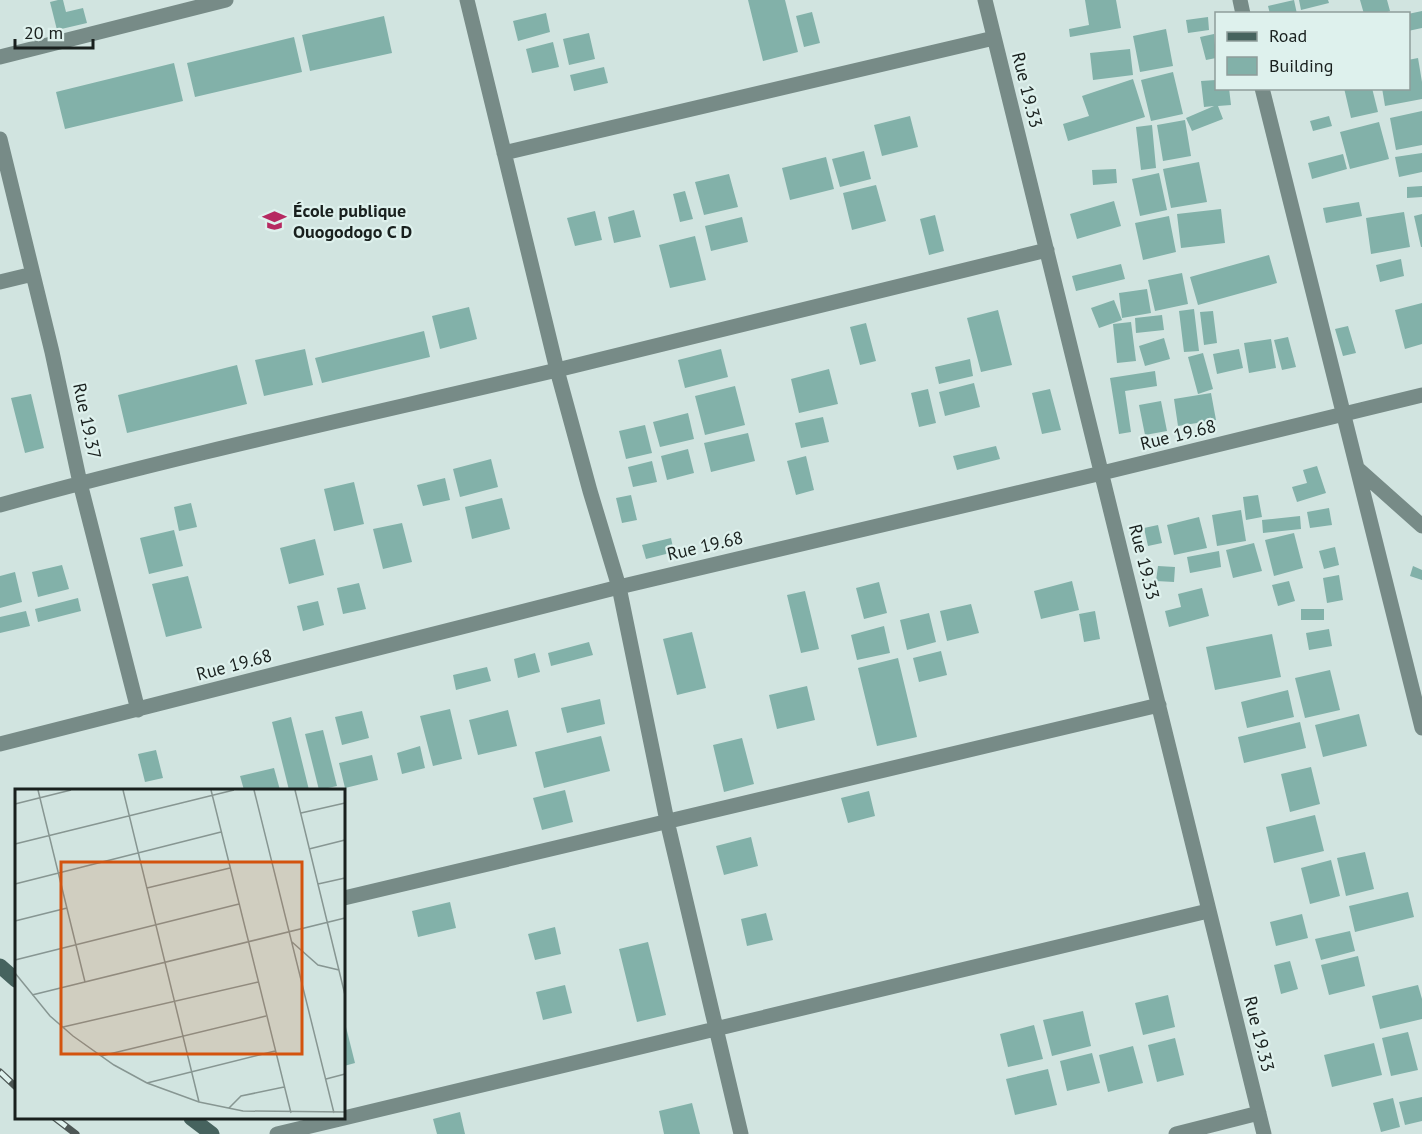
<svg xmlns="http://www.w3.org/2000/svg" width="1422" height="1134" font-family="'PT Sans',sans-serif">
	<style>
		.building { fill: #82b1a9 }
		.lines { fill: none; stroke-linecap: round; stroke-linejoin: round }
		.street { stroke: #778b87; stroke-width: 15 }
		.secondary { stroke: #46635e; stroke-width: 15 }
		.rail-casing { stroke: #4d5755; stroke-width: 7 }
		.rail { stroke: #def1ed; stroke-width: 4.5; stroke-dasharray: 14; stroke-linecap: butt }
		.labels { text-anchor: middle; stroke-width: 4.5; stroke-linejoin: round; paint-order: stroke }
		.street-label { font-size: 18px; fill: #19201e; stroke: #def1ed }
		.poi-label { font-size: 18px; font-weight: bold; fill: #19201e; stroke: #def1ed; text-anchor: start }
		.inset-road { fill: none; stroke: #879692; stroke-width: 1.5 }
		.view { fill: #d3530e; fill-opacity: 0.15; stroke: #d3530e; stroke-width: 3 }
		.inset-edge { fill: none; stroke: #19201e; stroke-width: 3 }
	</style>
	<rect width="100%" height="100%" fill="#d1e4e0"/>
	<path class="building" d="M58 0H63L66 12 83 8 87 23 57 30 50 2Z
		M748 0H785L798 52 763 61Z
		M1085 0H1116L1121 28 1070 37 1069 29 1089 25Z
		M1294 0 1297 14H1270L1268 6Z
		M1299 0H1328L1329 3 1301 10Z
		M1360 0H1387L1390 11 1382 14H1364Z
		M1422 11V28L1408 31V14Z
		M812 12 820 43 804 47 796 16Z
		M546 13 550 32 518 41 513 21Z
		M384 16 392 53 310 71 302 35Z
		M1208 17 1209 30 1188 33 1186 20Z
		M1166 29 1173 66 1140 72 1133 36Z
		M589 33 595 59 569 65 563 39Z
		M1214 34 1216 58 1206 60 1200 37Z
		M294 37 302 72 195 97 187 63Z
		M553 42 559 67 532 73 526 49Z
		M1130 49 1133 75 1093 80 1090 53Z
		M1418 58 1422 82V99L1385 106 1382 88H1408V60Z
		M174 63 183 101 65 129 56 92Z
		M604 67 608 83 574 91 570 75Z
		M1173 72 1183 114 1151 121 1141 80Z
		M1133 79 1145 117 1068 141 1063 124 1089 116 1082 96Z
		M1216 80V88H1229L1231 105 1218 106 1223 119 1192 131 1186 118 1214 106 1204 107 1201 81Z
		M1344 88H1372L1378 112 1351 118Z
		M1422 111V145L1396 150 1390 118Z
		M910 116 918 147 882 156 874 125Z
		M1329 116 1332 126 1313 131 1310 121Z
		M1185 120 1191 156 1163 161 1157 125Z
		M1379 122 1389 159 1350 169 1340 132Z
		M1152 125 1156 168 1141 170 1136 127Z
		M864 151 871 179 840 187 832 159Z
		M1422 153V172L1399 177 1395 157Z
		M1343 154 1347 169 1312 179 1308 163Z
		M826 157 834 189 790 200 782 168Z
		M1199 162 1207 202 1171 208 1163 169Z
		M1116 169 1117 183 1093 185 1092 170Z
		M1159 173 1167 210 1140 216 1132 179Z
		M729 174 738 207 704 215 695 182Z
		M876 185 886 221 852 230 843 193Z
		M1422 186V197L1407 198V187Z
		M685 191 693 219 680 222 673 194Z
		M1114 201 1121 226 1077 239 1070 214Z
		M1359 202 1362 216 1326 223 1323 208Z
		M1221 209 1225 243 1181 248 1177 214Z
		M634 210 641 237 614 243 608 217Z
		M595 211 602 240 575 246 567 218Z
		M1404 212 1410 247 1371 254 1366 218Z
		M1422 214V247H1421L1414 216Z
		M935 215 944 251 929 255 920 219Z
		M1169 216 1176 252 1143 260 1135 223Z
		M742 217 748 242 711 251 705 226Z
		M695 236 706 280 670 288 659 245Z
		M1269 255 1277 283 1198 305 1190 277Z
		M1401 259 1404 276 1380 282 1376 265Z
		M1121 264 1125 279 1076 291 1072 276Z
		M1182 273 1188 304 1155 311 1148 280Z
		M1147 289 1151 313 1122 318 1119 293Z
		M1114 300 1122 320 1099 328 1091 308Z
		M1422 303V344L1405 349 1395 310Z
		M469 307 477 339 440 349 432 316Z
		M1194 309 1199 351 1184 352 1179 311Z
		M998 310 1012 365 981 372 967 318Z
		M1213 311 1217 343 1204 345 1200 312Z
		M1162 315 1164 330 1136 333 1135 318Z
		M1131 322 1136 361 1117 363 1113 324Z
		M866 323 876 361 860 365 850 327Z
		M1348 326 1356 353 1343 356 1335 329Z
		M424 331 430 357 322 383 315 358Z
		M1288 337 1296 367 1282 370 1274 340Z
		M1164 338 1170 359 1145 366 1139 346Z
		M1271 339 1276 368 1249 373 1244 343Z
		M305 349 313 385 264 396 255 360Z
		M721 349 728 377 685 388 678 360Z
		M1239 349 1243 368 1217 374 1213 354Z
		M1203 353 1213 389 1198 394 1188 357Z
		M970 359 973 376 939 384 935 367Z
		M237 365 247 404 127 433 118 395Z
		M829 369 838 404 799 413 791 379Z
		M1155 371 1157 386 1125 391 1131 432 1119 434 1110 378Z
		M974 383 980 407 945 416 939 392Z
		M735 386 745 425 705 435 695 396Z
		M928 389 936 423 919 427 911 393Z
		M1050 389 1061 430 1042 434 1032 393Z
		M1211 393 1216 420 1178 426 1174 399Z
		M31 394 44 448 25 453 11 398Z
		M1161 401 1167 431 1145 435 1139 405Z
		M688 413 694 439 660 447 653 422Z
		M823 417 829 442 801 448 795 423Z
		M645 425 652 453 626 459 619 431Z
		M748 433 755 461 711 472 704 443Z
		M996 446 1000 459 957 470 953 456Z
		M688 449 694 473 667 480 661 456Z
		M806 456 814 490 796 495 787 461Z
		M491 459 498 487 460 497 453 469Z
		M652 461 657 482 633 487 628 467Z
		M1317 466 1326 493 1297 502 1292 487 1307 483 1303 470Z
		M445 478 450 500 423 506 417 485Z
		M354 482 364 524 334 531 324 489Z
		M631 495 637 520 622 523 616 498Z
		M1258 495 1262 517 1246 520 1243 497Z
		M502 498 510 529 472 539 465 507Z
		M191 503 197 527 179 531 174 507Z
		M1329 508 1332 525 1310 528 1307 512Z
		M1241 510 1246 541 1217 546 1212 515Z
		M1300 516 1301 529 1263 533 1262 520Z
		M1199 517 1207 548 1174 555 1167 525Z
		M402 523 412 562 383 569 373 529Z
		M1158 525 1162 543 1148 546 1144 528Z
		M174 530 183 566 149 574 140 538Z
		M1294 533 1303 568 1274 576 1265 540Z
		M671 538 674 552 646 559 642 545Z
		M315 539 324 575 289 584 280 548Z
		M1254 543 1262 571 1233 578 1226 550Z
		M1335 547 1339 565 1324 569 1319 551Z
		M1219 551 1221 567 1190 573 1187 557Z
		M62 565 69 589 38 597 32 572Z
		M1158 566 1175 567 1174 582 1156 581Z
		M1413 566 1422 570V580L1410 576Z
		M15 572 22 602 0 608V576Z
		M1339 575 1343 600 1327 603 1323 578Z
		M188 576 202 628 166 637 152 584Z
		M1072 581 1079 610 1041 619 1034 591Z
		M1289 581 1295 601 1278 606 1272 585Z
		M879 582 887 613 864 619 856 588Z
		M359 583 366 609 343 614 337 588Z
		M1202 588 1209 616 1169 627 1165 611 1181 607 1178 594Z
		M805 591 819 649 801 653 787 595Z
		M78 598 81 611 38 622 35 609Z
		M318 601 324 625 303 631 297 606Z
		M971 604 979 633 947 641 940 611Z
		M1301 609H1324V620H1301Z
		M26 611 30 626 0 633V617Z
		M1095 611 1100 639 1084 642 1079 614Z
		M929 613 936 642 907 650 900 620Z
		M884 626 890 653 857 660 851 635Z
		M1329 629 1332 646 1309 650 1306 633Z
		M692 632 706 688 677 695 663 639Z
		M1272 634 1281 677 1215 690 1206 647Z
		M589 642 593 655 551 666 548 653Z
		M941 651 947 675 919 682 913 658Z
		M535 653 540 672 518 678 514 659Z
		M898 658 917 737 877 746 858 668Z
		M487 667 491 681 456 690 453 675Z
		M1330 670 1340 710 1305 718 1295 678Z
		M807 686 815 720 777 729 769 695Z
		M1288 690 1294 717 1247 728 1241 702Z
		M600 699 605 724 567 733 561 708Z
		M450 709 462 759 433 766 420 716Z
		M508 710 517 746 478 755 469 720Z
		M362 711 369 738 342 745 335 717Z
		M1359 714 1367 746 1323 757 1315 725Z
		M291 717 309 790H289L272 722Z
		M1300 722 1306 748 1244 763 1238 737Z
		M323 730 337 786 319 790 305 734Z
		M601 736 610 771 544 788 535 752Z
		M742 738 754 784 724 792 713 745Z
		M420 746 425 768 402 774 397 753Z
		M156 750 163 778 145 782 138 754Z
		M372 755 378 780 345 788 339 763Z
		M1311 767 1320 804 1290 812 1281 774Z
		M274 768 280 790H244L240 776Z
		M565 790 573 822 542 830 533 798Z
		M869 791 875 816 848 823 841 798Z
		M1315 815 1324 851 1274 863 1266 827Z
		M751 837 758 866 724 875 716 846Z
		M1365 852 1374 889 1346 896 1337 858Z
		M1331 860 1340 896 1310 904 1301 868Z
		M1408 892 1414 917 1355 932 1349 906Z
		M450 902 456 928 418 937 412 911Z
		M766 913 773 940 747 946 741 919Z
		M1302 914 1308 938 1276 946 1270 922Z
		M555 927 561 954 535 960 528 934Z
		M1350 931 1355 951 1321 960 1315 939Z
		M648 942 666 1015 637 1022 619 949Z
		M1358 956 1365 986 1329 995 1321 965Z
		M1290 961 1298 989 1281 994 1274 965Z
		M565 985 572 1013 543 1020 536 992Z
		M1418 985 1422 999V1019L1380 1029 1372 996Z
		M1168 995 1175 1027 1143 1035 1135 1003Z
		M1083 1011 1091 1046 1052 1056 1043 1020Z
		M344 1019 355 1063 344 1066Z
		M1034 1025 1043 1059 1008 1067 1000 1034Z
		M1408 1032 1418 1070 1391 1076 1382 1038Z
		M1175 1038 1184 1075 1157 1082 1148 1045Z
		M1374 1043 1382 1075 1332 1087 1324 1055Z
		M1133 1046 1143 1083 1108 1092 1099 1055Z
		M1092 1053 1100 1083 1067 1091 1060 1061Z
		M1048 1069 1057 1105 1015 1115 1006 1079Z
		M1422 1097V1121L1405 1125 1399 1102Z
		M1393 1098 1400 1127 1381 1132 1373 1103Z
		M692 1103 700 1134H664L659 1111Z
		M460 1112 465 1134H437L433 1119Z"/>
	<g class="lines">
		<path class="street" d="M467 0 557 370 590 491 619 587 667 821 741 1134
			M985 0 1264 1134
			M1240 0 1243 14
			M0 57 226 0
			M1262 88 1422 728
			M0 139 52 352 80 483 138 710
			M504 153 994 38
			M0 282 33 274
			M1357 468 1422 526
			M0 505C184 454 371 414 557 370 721 331 884 290 1047 250
			M0 744 619 587 1102 473 1422 395
			M344 898 1159 705
			M277 1134 1208 911
			M1176 1134 1259 1113"/>
		<path class="secondary" d="M0 966 16 980
			M191 1118 212 1134"/>
		<defs>
			<path id="rail" d="M0 1072 16 1087
				M55 1118 76 1134"/>
		</defs>
		<use href="#rail" class="rail-casing"/>
		<use href="#rail" class="rail"/>
	</g>
	<defs>
		<symbol id="school-bare" viewBox="-9 -9 18 18"><path d="M0-5L7-2L0 1L-7-2ZM-4 1L0 2.5L4 1V4Q0 6-4 4Z" fill="#b62961" stroke="#def1ed" stroke-width="2.5" paint-order="stroke"/></symbol>
	</defs>
	<g fill-rule="evenodd">
		<use href="#school-bare" x="258" y="204" width="33" height="33"/>
	</g>
	<g class="labels">
		<g class="street-label">
			<text transform="translate(1027 90) rotate(76)" y="6">Rue 19.33</text>
			<text transform="translate(87 421) rotate(78)" y="6">Rue 19.37</text>
			<text transform="translate(1178 435) rotate(-14)" y="6">Rue 19.68</text>
			<text transform="translate(705 546) rotate(-13)" y="6">Rue 19.68</text>
			<text transform="translate(1144 562) rotate(76)" y="6">Rue 19.33</text>
			<text transform="translate(234 665) rotate(-15)" y="6">Rue 19.68</text>
			<text transform="translate(1259 1034) rotate(76)" y="6">Rue 19.33</text>
		</g>
		<g class="poi-label">
			<text x="293" y="217">École publique<tspan x="293" dy="21">Ouogodogo C D</tspan></text>
		</g>
	</g>
	<g transform="translate(15 789)">
		<rect width="330" height="330" fill="#d1e4e0"/>
		<path class="inset-road" d="M23 1 70 193M108 1 184 313M196 1 276 324M239 1 319 324M280 1 330 206M0 15 56 1M286 24 330 14M0 55 219 1M294 60 330 51M0 95 206 43M303 95 330 89M132 99 215 79M0 132 52 119M277 153 303 176 324 181M0 171 224 115M0 184 35 227 58 247 99 276 132 294 184 313 228 322 330 323M17 206 330 129M48 238 243 193M86 267 251 227M311 290 330 285M132 294 260 262M214 319 226 307 269 298"/>
		<path class="view" d="M46 73H287V265H46Z"/>
		<rect width="330" height="330" class="inset-edge"/>
	</g>
	<rect x="1215" y="12" width="195" height="78" fill="#def1ed" stroke="#8f9d9a" stroke-width="1.5"/>
	<rect x="1227" y="32" width="30" height="9" fill="#46635e" stroke="#8f9d9a" stroke-width="1.5"/>
	<text x="1269" y="42" font-size="18" fill="#19201e">Road</text>
	<rect x="1227" y="57" width="30" height="18" fill="#82b1a9" stroke="#8f9d9a" stroke-width="1.5"/>
	<text x="1269" y="72" font-size="18" fill="#19201e">Building</text>
	<path d="M15 39v9h78v-9" fill="none" stroke="#19201e" stroke-width="3"/>
	<text x="24" y="39" font-size="18" fill="#19201e" stroke="#def1ed" stroke-width="4.5" paint-order="stroke">20 m</text>
</svg>
